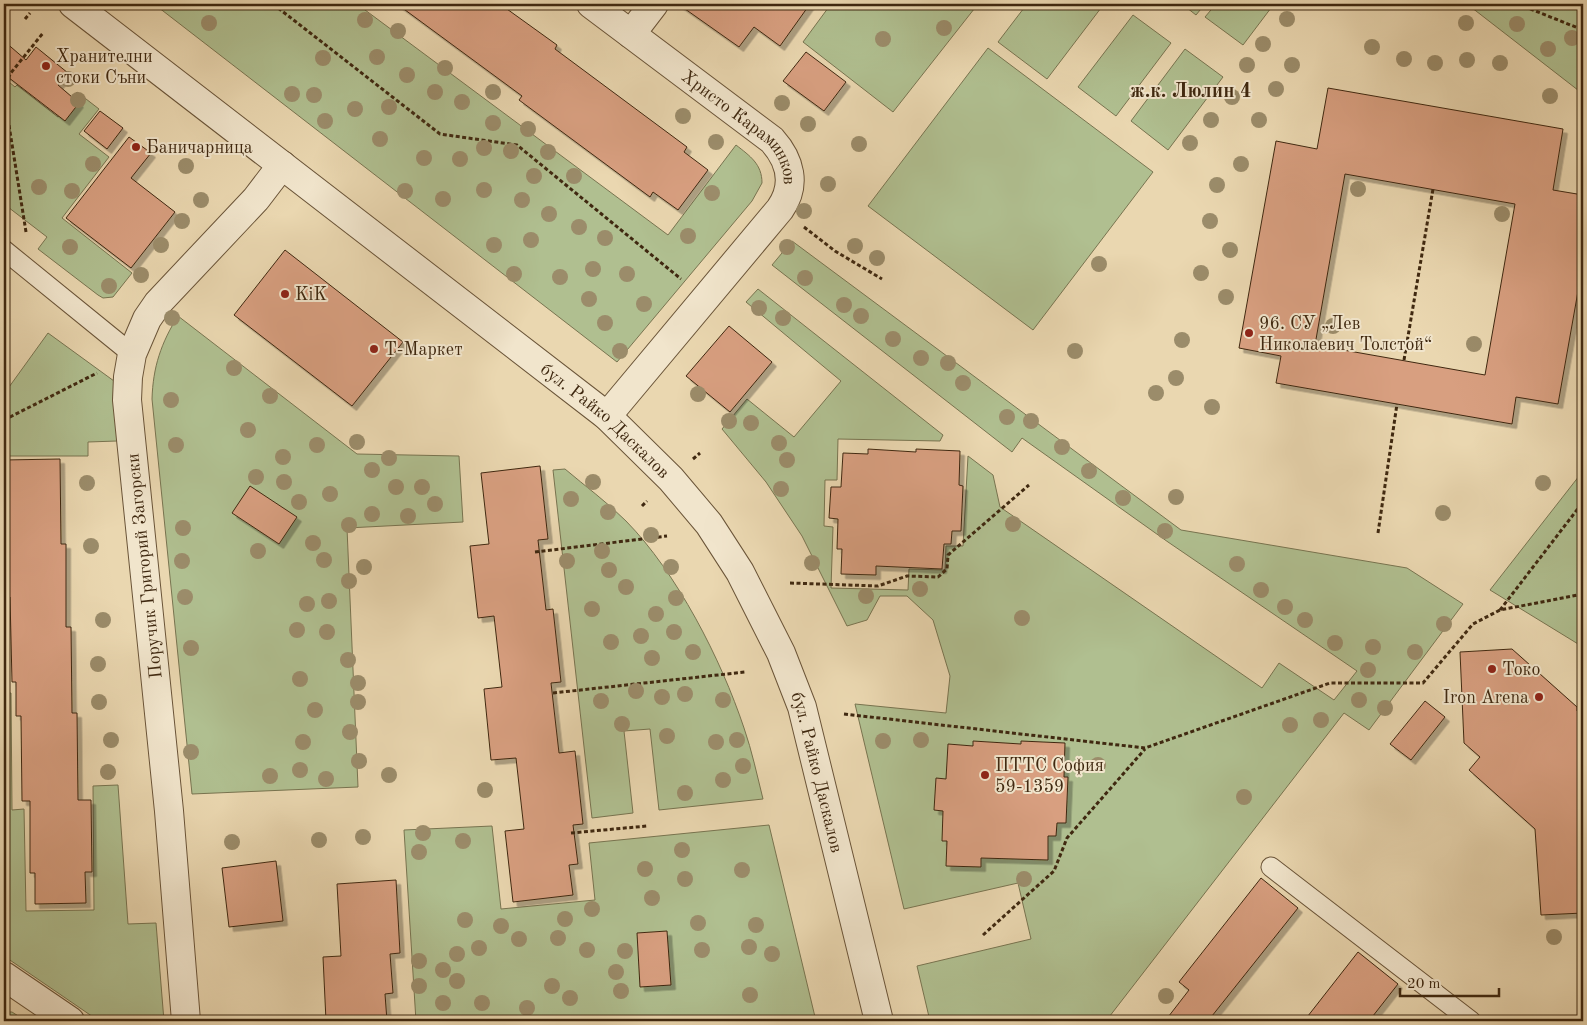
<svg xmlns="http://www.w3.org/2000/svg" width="1587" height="1025" font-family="'Old Standard TT',serif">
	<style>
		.green { fill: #b0bf90; stroke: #787450 }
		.building { fill: #d89f80; stroke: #3f2810; fill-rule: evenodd; filter: url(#shadow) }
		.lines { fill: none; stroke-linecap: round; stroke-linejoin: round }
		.service-casing { stroke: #6a5438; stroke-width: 21 }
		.minor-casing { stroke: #6a5438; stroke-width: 30 }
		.tertiary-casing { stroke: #6a5438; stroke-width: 30 }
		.path { stroke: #3f2810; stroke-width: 3; stroke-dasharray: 4 2.5; stroke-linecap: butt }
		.service { stroke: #f1e5cc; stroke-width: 19 }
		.minor { stroke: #f1e5cc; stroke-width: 28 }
		.tertiary { stroke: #f1e5cc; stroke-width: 28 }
		.tree { fill: #9b8c6a }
		.poi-dot { fill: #8f2418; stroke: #f1e5cc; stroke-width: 2 }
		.labels { text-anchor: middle; stroke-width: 4; stroke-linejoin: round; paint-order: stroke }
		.poi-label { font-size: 18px; fill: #3f2810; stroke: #f1e5cc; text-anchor: start }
		.street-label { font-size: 18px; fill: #3f2810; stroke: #f1e5cc }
		.quarter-label { font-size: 20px; font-weight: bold; fill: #3f2810; stroke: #f1e5cc }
	</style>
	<defs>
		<filter id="shadow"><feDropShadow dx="4.5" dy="4.5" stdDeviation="0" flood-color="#0004"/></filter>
	</defs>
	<rect width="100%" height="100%" fill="#ead7b0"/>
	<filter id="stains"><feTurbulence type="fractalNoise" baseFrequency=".004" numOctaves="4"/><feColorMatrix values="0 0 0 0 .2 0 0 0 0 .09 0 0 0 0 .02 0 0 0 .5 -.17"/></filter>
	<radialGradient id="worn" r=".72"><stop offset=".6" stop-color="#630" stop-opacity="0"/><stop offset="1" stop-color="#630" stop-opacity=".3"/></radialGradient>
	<path class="green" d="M154 4H357L668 235 736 145C750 156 762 164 762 183L752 201 617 362Z
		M831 4H978L893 112 803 42Z
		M1027 4H1104L1047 79 998 42Z
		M1182 4H1205L1196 15Z
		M1216 4H1274L1243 45 1205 17Z
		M1467 4H1583V94Z
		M1133 15 1171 43 1116 116 1078 87Z
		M988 48 1153 172 1033 330 868 206Z
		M1185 49 1223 77 1168 150 1131 121Z
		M4 72 11 78 9 82 15 87 17 85 58 117 77 92 99 109 79 134 109 157 62 218 132 273 113 297 103 298 98 295 38 249 47 237 4 204Z
		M792 241 1181 530 1407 568 1463 604 1369 730 1344 713 1106 1021H930L917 966 1031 939 1018 883 904 909 855 704 946 713 950 676 933 620 907 596H880L867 620 847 626 802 536 766 482 722 429 747 399 794 437 841 381 746 302 758 289 943 435 940 441 838 439 837 480H825L824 526 833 527 831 588 908 590 909 569 945 570 946 546H963L968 456 993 475 1000 507 1262 688 1279 663 1334 700 1357 671 1168 542 1022 438 1012 452 772 265Z
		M178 316 357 454 459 456 463 522 347 528 358 787 192 794 152 399C153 367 161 343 178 316Z
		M48 333 114 381 117 441 88 442V456H4V394Z
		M565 469C585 486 607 502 626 521 677 573 721 659 744 728 752 751 757 775 763 799L659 810 650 729 624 731 633 813 592 818 553 470Z
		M1583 471V647L1490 590Z
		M4 693H11L12 810 24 809 26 911 94 910 93 786 118 785 128 924 156 923 164 1021H99L4 956Z
		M769 825 816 1021H416L404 830 492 826 501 909 595 900 589 843Z
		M4 1012H12L26 1021H4Z"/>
	<path class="building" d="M397 4H500L557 45 555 49 687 147 684 152 708 170 678 210 653 192 650 197 519 100 522 96Z
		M678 4H810L780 46 754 27 739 47Z
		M4 41 26 60 36 47 68 73 58 85 79 103 65 121 4 74Z
		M806 52 846 82 824 111 783 81Z
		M1328 88 1563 129 1553 190 1583 195V263L1558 404 1516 397 1512 424 1276 383 1281 356 1239 348 1276 141 1317 149ZM1345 174 1515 204 1485 375 1315 345Z
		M100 111 123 128 107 149 84 131Z
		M129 137 151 153 131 178 175 212 131 268 66 218Z
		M285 250 403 342 352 406 234 315Z
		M729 326 772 362 730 412 686 376Z
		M868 449 916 452V449L960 451 959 485 963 486 961 531H952L951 544H944L942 569 876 566V575L841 574 842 549H837L838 519 829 518 831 487H841L843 453 868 454Z
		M60 459 61 544H66V627H71L72 713H77L78 800H91L92 872H85L86 903 35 904V873H30V801H22L21 716H16V682H12L10 597H6L4 460Z
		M540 466 548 539 538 540 546 610 553 609 561 682 551 683 559 753 575 751 583 824 573 825 578 864 569 865 573 895 513 902 505 831 524 829 516 758 491 760 484 689 502 687 494 616 478 618 470 546 489 544 481 473Z
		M250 486 297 517 279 544 232 513Z
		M1512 649 1577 707V711L1581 710 1583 756V913L1541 915 1535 829 1469 770 1480 757 1464 743 1460 652Z
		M1425 701 1445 717 1411 760 1390 744Z
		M973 741 1021 744V741L1065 743 1064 777H1068L1066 823H1057L1056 836H1048V860L981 858V867L946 866 947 841H942L943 811 934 810 936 778 946 779 948 744 973 746Z
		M276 861 283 921 229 927 222 868Z
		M1261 878 1298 908 1208 1021H1165L1189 990 1179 982Z
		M396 880 400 953 390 954 393 993 385 994 387 1021H326L323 957 341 956 337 884Z
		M667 931 671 985 640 987 637 933Z
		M1358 952 1398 984 1369 1021H1304Z"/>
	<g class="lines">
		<defs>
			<path id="service" d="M4 250 132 354
				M1271 867 1471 1021"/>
			<g id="minor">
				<path id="s1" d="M591 4 772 140C790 160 797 185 780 209L607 416"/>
				<path d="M631 34 654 4"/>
				<path d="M4 976 70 1021"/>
				<path d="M186 1021 169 811 127 400 128 377 132 354 147 319 158 303 256 199 282 165"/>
			</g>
			<g id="tertiary">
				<path id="s2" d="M73 4 607 416 671 479 709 524 740 572 781 653 802 707 879 1021"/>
			</g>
		</defs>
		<use href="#service" class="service-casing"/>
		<use href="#minor" class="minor-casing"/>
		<use href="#tertiary" class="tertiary-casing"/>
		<path class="path" d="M273 4 440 134 517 145 681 279
			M1518 4 1583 30
			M25 19 30 13
			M804 227 835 251 882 279
			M26 232 4 94 10 74 43 33
			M1404 360 1433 189
			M4 420 97 373
			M693 459 700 453
			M642 506 647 501
			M1378 533 1397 404
			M535 552 667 536
			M790 583 878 586 907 576 938 577 947 569 948 555 1029 485
			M1500 610 1583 502
			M553 693 745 672
			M844 714 1145 748 1330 683H1423L1473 624 1500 610 1583 594
			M571 833 647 826
			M983 935 1054 871 1067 838 1145 749"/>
		<use href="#service" class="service"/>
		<use href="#minor" class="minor"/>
		<use href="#tertiary" class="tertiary"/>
	</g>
	<g class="tree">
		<circle cx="1287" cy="19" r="8"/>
		<circle cx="365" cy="20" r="8"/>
		<circle cx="209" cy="23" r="8"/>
		<circle cx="1466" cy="23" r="8"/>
		<circle cx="1517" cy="24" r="8"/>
		<circle cx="944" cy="28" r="8"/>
		<circle cx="398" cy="31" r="8"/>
		<circle cx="1572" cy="38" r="8"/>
		<circle cx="883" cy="39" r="8"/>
		<circle cx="1263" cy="44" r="8"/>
		<circle cx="1372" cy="47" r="8"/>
		<circle cx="1548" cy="49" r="8"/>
		<circle cx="377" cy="57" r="8"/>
		<circle cx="323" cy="58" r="8"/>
		<circle cx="1404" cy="59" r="8"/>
		<circle cx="1467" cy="60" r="8"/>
		<circle cx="1435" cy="63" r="8"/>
		<circle cx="1500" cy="63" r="8"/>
		<circle cx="1247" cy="65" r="8"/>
		<circle cx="1292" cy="65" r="8"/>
		<circle cx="445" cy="68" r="8"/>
		<circle cx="407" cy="75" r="8"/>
		<circle cx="68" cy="79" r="8"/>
		<circle cx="1276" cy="89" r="8"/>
		<circle cx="435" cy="92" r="8"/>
		<circle cx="493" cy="92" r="8"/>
		<circle cx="292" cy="94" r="8"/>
		<circle cx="314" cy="95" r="8"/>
		<circle cx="1550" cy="96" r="8"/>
		<circle cx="1232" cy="97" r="8"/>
		<circle cx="78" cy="100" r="8"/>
		<circle cx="462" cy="102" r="8"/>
		<circle cx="782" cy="103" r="8"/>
		<circle cx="389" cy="107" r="8"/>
		<circle cx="355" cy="109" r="8"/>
		<circle cx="683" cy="116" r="8"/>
		<circle cx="1211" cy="120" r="8"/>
		<circle cx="1259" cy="120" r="8"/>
		<circle cx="325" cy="121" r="8"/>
		<circle cx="493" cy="123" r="8"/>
		<circle cx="808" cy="124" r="8"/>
		<circle cx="528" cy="129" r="8"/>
		<circle cx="380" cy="139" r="8"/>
		<circle cx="716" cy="142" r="8"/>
		<circle cx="1190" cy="143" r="8"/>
		<circle cx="859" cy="144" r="8"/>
		<circle cx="484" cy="148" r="8"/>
		<circle cx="511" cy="151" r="8"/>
		<circle cx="548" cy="152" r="8"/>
		<circle cx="424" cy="158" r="8"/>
		<circle cx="460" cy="159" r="8"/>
		<circle cx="93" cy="164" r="8"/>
		<circle cx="1241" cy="164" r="8"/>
		<circle cx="186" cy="166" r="8"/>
		<circle cx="534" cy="176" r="8"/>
		<circle cx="574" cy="176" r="8"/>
		<circle cx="828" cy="184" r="8"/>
		<circle cx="1217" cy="185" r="8"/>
		<circle cx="39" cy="187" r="8"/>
		<circle cx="1358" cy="189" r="8"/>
		<circle cx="484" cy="190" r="8"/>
		<circle cx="72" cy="191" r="8"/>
		<circle cx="405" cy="191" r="8"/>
		<circle cx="712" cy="193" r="8"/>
		<circle cx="443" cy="199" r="8"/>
		<circle cx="201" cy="200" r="8"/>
		<circle cx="522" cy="200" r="8"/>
		<circle cx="804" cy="211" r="8"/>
		<circle cx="549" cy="214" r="8"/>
		<circle cx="1502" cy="214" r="8"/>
		<circle cx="182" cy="221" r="8"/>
		<circle cx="1210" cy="221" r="8"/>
		<circle cx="579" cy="227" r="8"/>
		<circle cx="688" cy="236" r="8"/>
		<circle cx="605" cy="238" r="8"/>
		<circle cx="531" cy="240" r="8"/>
		<circle cx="161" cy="245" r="8"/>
		<circle cx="494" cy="245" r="8"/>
		<circle cx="855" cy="246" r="8"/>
		<circle cx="70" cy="247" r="8"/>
		<circle cx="787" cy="247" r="8"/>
		<circle cx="1230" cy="250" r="8"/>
		<circle cx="877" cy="258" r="8"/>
		<circle cx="1099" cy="264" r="8"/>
		<circle cx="593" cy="269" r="8"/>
		<circle cx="1201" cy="273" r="8"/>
		<circle cx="514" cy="274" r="8"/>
		<circle cx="627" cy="274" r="8"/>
		<circle cx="141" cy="275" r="8"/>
		<circle cx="560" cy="277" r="8"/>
		<circle cx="805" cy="278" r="8"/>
		<circle cx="109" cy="286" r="8"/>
		<circle cx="1226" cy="297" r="8"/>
		<circle cx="589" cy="299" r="8"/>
		<circle cx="644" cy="304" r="8"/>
		<circle cx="844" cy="305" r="8"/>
		<circle cx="759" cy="308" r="8"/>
		<circle cx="861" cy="316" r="8"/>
		<circle cx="172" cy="318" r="8"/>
		<circle cx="783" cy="318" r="8"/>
		<circle cx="605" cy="323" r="8"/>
		<circle cx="1333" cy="326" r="8"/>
		<circle cx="893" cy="339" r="8"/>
		<circle cx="1182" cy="340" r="8"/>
		<circle cx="1474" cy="344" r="8"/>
		<circle cx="620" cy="351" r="8"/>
		<circle cx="1075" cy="351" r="8"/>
		<circle cx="921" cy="358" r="8"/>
		<circle cx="948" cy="363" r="8"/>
		<circle cx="234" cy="368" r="8"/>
		<circle cx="1176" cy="378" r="8"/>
		<circle cx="963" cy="383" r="8"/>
		<circle cx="1156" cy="393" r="8"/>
		<circle cx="698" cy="394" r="8"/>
		<circle cx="270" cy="396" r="8"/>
		<circle cx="171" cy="400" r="8"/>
		<circle cx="1212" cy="407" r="8"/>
		<circle cx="1007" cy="417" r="8"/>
		<circle cx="729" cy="421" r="8"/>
		<circle cx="1031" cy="421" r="8"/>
		<circle cx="751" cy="423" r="8"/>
		<circle cx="248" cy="430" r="8"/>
		<circle cx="357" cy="442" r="8"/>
		<circle cx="779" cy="443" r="8"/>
		<circle cx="176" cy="445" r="8"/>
		<circle cx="317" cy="445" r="8"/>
		<circle cx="1062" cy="447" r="8"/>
		<circle cx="283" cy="457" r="8"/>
		<circle cx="389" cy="458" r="8"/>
		<circle cx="787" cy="460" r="8"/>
		<circle cx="372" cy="470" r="8"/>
		<circle cx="1089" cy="471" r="8"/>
		<circle cx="256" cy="477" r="8"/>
		<circle cx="284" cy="482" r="8"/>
		<circle cx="593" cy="482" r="8"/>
		<circle cx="87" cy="483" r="8"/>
		<circle cx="1543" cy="483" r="8"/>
		<circle cx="396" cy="487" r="8"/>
		<circle cx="422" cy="487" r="8"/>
		<circle cx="781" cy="489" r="8"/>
		<circle cx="330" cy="494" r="8"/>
		<circle cx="1176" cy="497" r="8"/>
		<circle cx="1123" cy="498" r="8"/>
		<circle cx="571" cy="499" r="8"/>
		<circle cx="299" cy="502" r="8"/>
		<circle cx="435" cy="504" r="8"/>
		<circle cx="608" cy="512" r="8"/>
		<circle cx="1443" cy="513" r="8"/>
		<circle cx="372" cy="514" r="8"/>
		<circle cx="408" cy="516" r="8"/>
		<circle cx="1013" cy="524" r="8"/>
		<circle cx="349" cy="525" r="8"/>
		<circle cx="183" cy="528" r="8"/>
		<circle cx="1165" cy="531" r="8"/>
		<circle cx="651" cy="535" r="8"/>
		<circle cx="313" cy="543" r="8"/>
		<circle cx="91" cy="546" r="8"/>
		<circle cx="258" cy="551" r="8"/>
		<circle cx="602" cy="551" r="8"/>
		<circle cx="324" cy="560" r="8"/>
		<circle cx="182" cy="561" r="8"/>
		<circle cx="567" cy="561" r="8"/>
		<circle cx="812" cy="563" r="8"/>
		<circle cx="1237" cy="564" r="8"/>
		<circle cx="364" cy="567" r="8"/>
		<circle cx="671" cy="567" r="8"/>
		<circle cx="609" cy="570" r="8"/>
		<circle cx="349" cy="581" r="8"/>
		<circle cx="626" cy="587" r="8"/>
		<circle cx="920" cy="589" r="8"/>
		<circle cx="1261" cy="590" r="8"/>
		<circle cx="866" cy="596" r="8"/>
		<circle cx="185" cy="597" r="8"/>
		<circle cx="676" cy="598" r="8"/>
		<circle cx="329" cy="601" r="8"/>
		<circle cx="307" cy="604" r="8"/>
		<circle cx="1285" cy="607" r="8"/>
		<circle cx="592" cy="609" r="8"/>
		<circle cx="656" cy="614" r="8"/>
		<circle cx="1022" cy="618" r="8"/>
		<circle cx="103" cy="620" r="8"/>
		<circle cx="1305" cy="620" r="8"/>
		<circle cx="1444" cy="624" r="8"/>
		<circle cx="297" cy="630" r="8"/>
		<circle cx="327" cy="632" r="8"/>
		<circle cx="674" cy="632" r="8"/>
		<circle cx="641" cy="636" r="8"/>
		<circle cx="611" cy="642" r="8"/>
		<circle cx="1335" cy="643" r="8"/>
		<circle cx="1373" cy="647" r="8"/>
		<circle cx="191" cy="648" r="8"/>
		<circle cx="693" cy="652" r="8"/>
		<circle cx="1415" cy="652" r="8"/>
		<circle cx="652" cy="658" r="8"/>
		<circle cx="348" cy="660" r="8"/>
		<circle cx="98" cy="664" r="8"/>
		<circle cx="1368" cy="670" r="8"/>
		<circle cx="300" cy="679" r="8"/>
		<circle cx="358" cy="683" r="8"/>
		<circle cx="636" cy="691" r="8"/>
		<circle cx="685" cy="694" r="8"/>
		<circle cx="662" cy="697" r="8"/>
		<circle cx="723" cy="700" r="8"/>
		<circle cx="1359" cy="700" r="8"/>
		<circle cx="601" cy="701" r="8"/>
		<circle cx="99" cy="702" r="8"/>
		<circle cx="358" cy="702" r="8"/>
		<circle cx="1385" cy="708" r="8"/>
		<circle cx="315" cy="710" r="8"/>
		<circle cx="1321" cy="720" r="8"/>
		<circle cx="622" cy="724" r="8"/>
		<circle cx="1290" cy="725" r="8"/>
		<circle cx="350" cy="732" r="8"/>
		<circle cx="667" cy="736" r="8"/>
		<circle cx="111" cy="740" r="8"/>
		<circle cx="737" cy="740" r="8"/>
		<circle cx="921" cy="740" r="8"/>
		<circle cx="883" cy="741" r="8"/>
		<circle cx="303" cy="742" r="8"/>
		<circle cx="716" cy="742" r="8"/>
		<circle cx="191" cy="752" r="8"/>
		<circle cx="359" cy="761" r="8"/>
		<circle cx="1098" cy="765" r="8"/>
		<circle cx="743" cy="766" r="8"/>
		<circle cx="300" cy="770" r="8"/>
		<circle cx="108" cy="772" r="8"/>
		<circle cx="389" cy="775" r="8"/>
		<circle cx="270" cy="776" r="8"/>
		<circle cx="326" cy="779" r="8"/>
		<circle cx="723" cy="780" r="8"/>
		<circle cx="485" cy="790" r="8"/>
		<circle cx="685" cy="793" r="8"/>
		<circle cx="1244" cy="797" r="8"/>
		<circle cx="423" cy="833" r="8"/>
		<circle cx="363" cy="837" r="8"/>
		<circle cx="319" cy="840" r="8"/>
		<circle cx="463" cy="841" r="8"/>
		<circle cx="232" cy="842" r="8"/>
		<circle cx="682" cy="850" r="8"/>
		<circle cx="419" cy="852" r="8"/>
		<circle cx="645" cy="869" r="8"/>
		<circle cx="742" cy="870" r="8"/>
		<circle cx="685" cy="879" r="8"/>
		<circle cx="1024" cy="879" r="8"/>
		<circle cx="652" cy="898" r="8"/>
		<circle cx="592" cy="909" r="8"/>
		<circle cx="565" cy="919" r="8"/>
		<circle cx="465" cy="920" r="8"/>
		<circle cx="698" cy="923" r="8"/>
		<circle cx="756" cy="925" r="8"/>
		<circle cx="501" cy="926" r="8"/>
		<circle cx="1554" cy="937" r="8"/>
		<circle cx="558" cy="938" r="8"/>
		<circle cx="519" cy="939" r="8"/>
		<circle cx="749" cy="947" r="8"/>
		<circle cx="479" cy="948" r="8"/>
		<circle cx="587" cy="950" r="8"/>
		<circle cx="702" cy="950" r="8"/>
		<circle cx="625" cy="951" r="8"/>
		<circle cx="457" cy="954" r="8"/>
		<circle cx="772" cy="954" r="8"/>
		<circle cx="419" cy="961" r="8"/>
		<circle cx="443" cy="970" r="8"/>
		<circle cx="616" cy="972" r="8"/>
		<circle cx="457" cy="981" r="8"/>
		<circle cx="419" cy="986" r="8"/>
		<circle cx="552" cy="986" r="8"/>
		<circle cx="621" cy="991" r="8"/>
		<circle cx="750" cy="995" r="8"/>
		<circle cx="1166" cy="996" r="8"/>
		<circle cx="570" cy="998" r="8"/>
		<circle cx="443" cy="1003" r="8"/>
		<circle cx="482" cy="1003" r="8"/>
		<circle cx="527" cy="1008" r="8"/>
	</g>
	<g class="poi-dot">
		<circle cx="46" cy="66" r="5"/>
		<circle cx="136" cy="147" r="5"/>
		<circle cx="285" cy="294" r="5"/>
		<circle cx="1249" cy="333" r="5"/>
		<circle cx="374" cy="349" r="5"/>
		<circle cx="1492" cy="669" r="5"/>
		<circle cx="1539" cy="697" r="5"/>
		<circle cx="985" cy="775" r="5"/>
	</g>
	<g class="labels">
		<g class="poi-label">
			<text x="56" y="62">Хранителни<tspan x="56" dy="21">стоки Съни</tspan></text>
			<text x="146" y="153">Баничарница</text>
			<text x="295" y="300">KiK</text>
			<text x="1259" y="329">96. СУ „Лев<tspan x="1259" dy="21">Николаевич Толстой“</tspan></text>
			<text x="384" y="355">Т-Маркет</text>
			<text x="1502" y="675">Токо</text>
			<text x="1529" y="703" text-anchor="end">Iron Arena</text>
			<text x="995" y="771">ПТТС София<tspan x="995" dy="21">59-1359</tspan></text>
		</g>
		<g class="street-label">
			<text dy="6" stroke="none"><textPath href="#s1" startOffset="196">Христо Караминков</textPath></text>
			<text dy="6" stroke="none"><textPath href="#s2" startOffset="676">бул. Райко Даскалов</textPath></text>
			<text transform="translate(144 566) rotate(-96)" y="6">Поручик Григорий Загорски</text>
			<text dy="6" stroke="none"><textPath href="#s2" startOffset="1096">бул. Райко Даскалов</textPath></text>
		</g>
		<g class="quarter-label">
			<text x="1191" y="97">ж.к. Люлин 4</text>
		</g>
	</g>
	<rect width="1587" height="1025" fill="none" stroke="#ead7b0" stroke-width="20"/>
	<rect x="5" y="5" width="1577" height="1015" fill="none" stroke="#3f2810" stroke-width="2.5"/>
	<rect x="10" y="10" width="1567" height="1005" fill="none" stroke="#3f2810"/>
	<path d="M1400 988v8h99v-8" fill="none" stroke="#3f2810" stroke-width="2.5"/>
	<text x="1407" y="988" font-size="15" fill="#3f2810" stroke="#f1e5cc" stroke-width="4" paint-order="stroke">20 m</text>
	<rect width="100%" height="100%" filter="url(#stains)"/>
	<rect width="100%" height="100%" fill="url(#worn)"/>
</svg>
